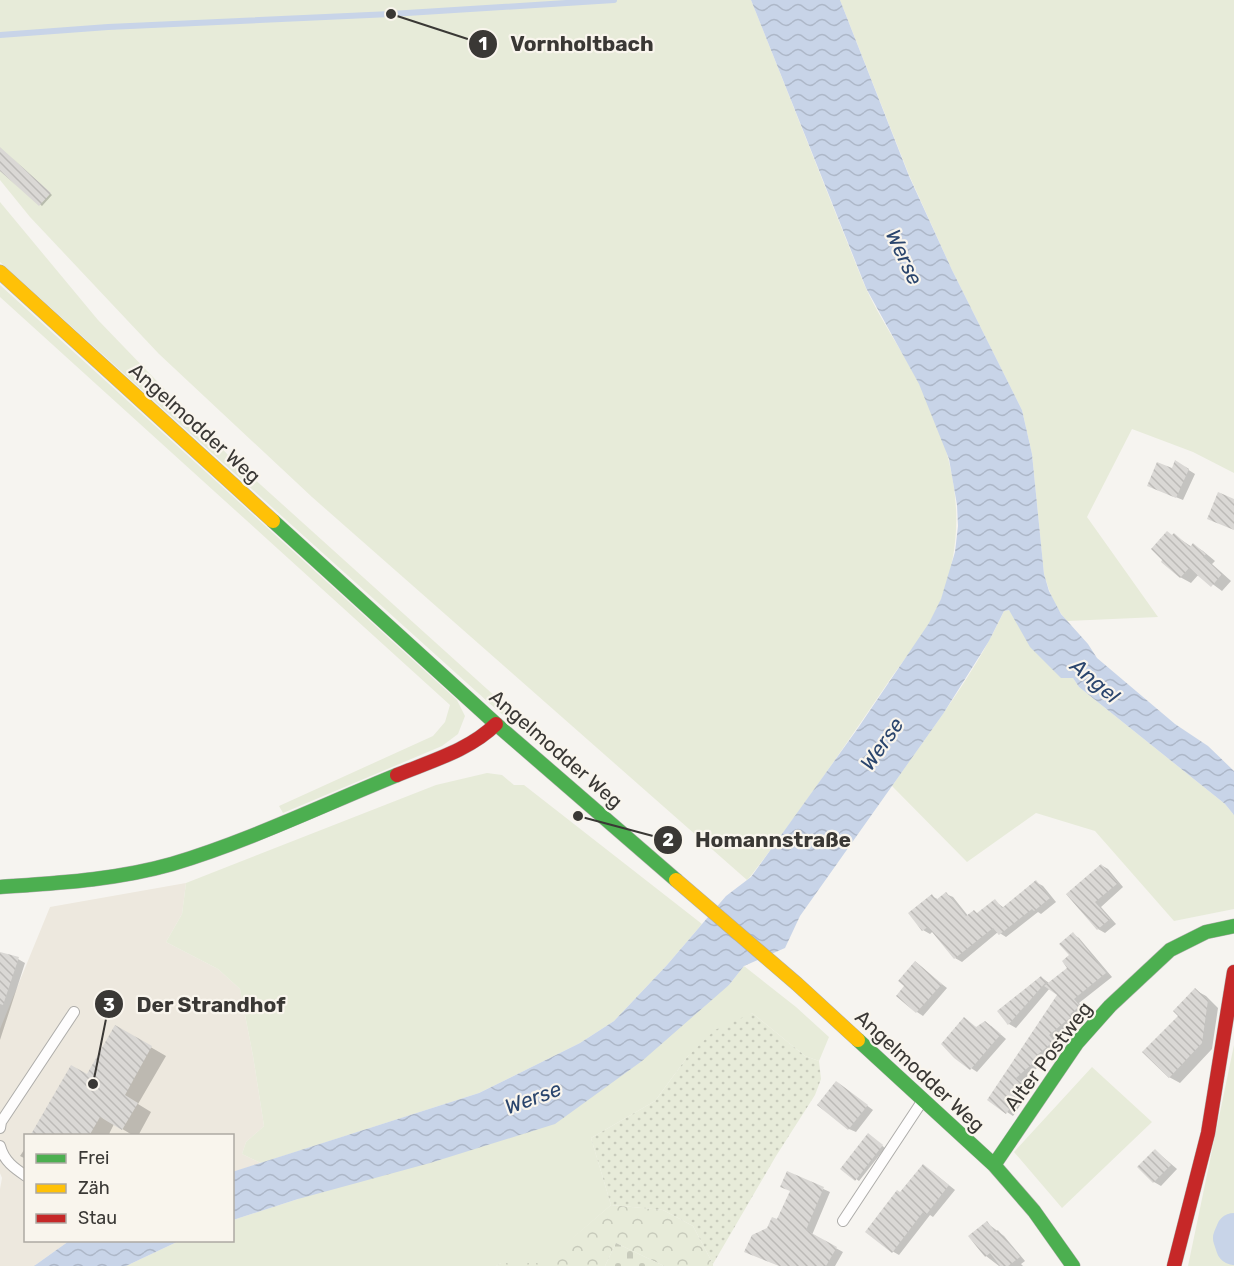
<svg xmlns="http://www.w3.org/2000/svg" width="1234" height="1266" font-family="Rubik,sans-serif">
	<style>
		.built { fill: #ede8de }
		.grass { fill: #e7ebd9 }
		.forest { fill: url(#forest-crowns) }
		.cemetery { fill: url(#cemetery-stones) }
		.garden { fill: url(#garden-dots) }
		.water { fill: url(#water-waves) }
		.shadow { fill: #0003 }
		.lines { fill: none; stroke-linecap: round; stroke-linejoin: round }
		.stream { stroke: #c8d4e8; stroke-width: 6 }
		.river { stroke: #c8d4e8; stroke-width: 36 }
		.building { fill: url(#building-back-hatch) }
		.lane-casing { stroke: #aeadaa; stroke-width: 12 }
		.fast-casing { stroke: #aeadaa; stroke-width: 15 }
		.slow-casing { stroke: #aeadaa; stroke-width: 15 }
		.jam-casing { stroke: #aeadaa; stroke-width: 15 }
		.lane { stroke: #fefdfd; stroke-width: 10 }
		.fast { stroke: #4caf50; stroke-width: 14 }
		.slow { stroke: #ffc107; stroke-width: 14 }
		.jam { stroke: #c62828; stroke-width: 14 }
		.labels { text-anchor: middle; stroke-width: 4.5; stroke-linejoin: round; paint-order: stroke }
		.street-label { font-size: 20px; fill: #3a3835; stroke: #f9f5ed }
		.water-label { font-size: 21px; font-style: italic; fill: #2a456d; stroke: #f9f5ed }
		.leader { fill: none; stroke: #3a3835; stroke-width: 2 }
		.callout-dot { fill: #3a3835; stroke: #f9f5ed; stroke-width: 2 }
		.mark-label { font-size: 18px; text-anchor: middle; font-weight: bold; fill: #fff }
		.callout-label { font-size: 21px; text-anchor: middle; font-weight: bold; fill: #3a3835; stroke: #f9f5ed; stroke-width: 4.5; stroke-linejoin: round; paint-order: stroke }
	</style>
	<defs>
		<pattern id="forest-crowns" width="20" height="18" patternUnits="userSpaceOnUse" patternTransform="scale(1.5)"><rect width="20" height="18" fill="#e7ebd9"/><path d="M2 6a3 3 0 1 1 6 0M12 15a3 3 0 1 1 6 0" fill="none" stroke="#c7cabb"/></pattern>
		<pattern id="cemetery-stones" width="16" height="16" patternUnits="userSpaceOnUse" patternTransform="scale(1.5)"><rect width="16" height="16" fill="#e7ebd9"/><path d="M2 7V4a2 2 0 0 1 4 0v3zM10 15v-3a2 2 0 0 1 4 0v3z" fill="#c7cabb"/></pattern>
		<pattern id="garden-dots" width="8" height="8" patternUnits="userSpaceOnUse" patternTransform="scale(1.5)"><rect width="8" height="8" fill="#e7ebd9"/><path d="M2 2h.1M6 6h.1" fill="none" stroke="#c7cabb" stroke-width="1.8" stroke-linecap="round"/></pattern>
		<pattern id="water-waves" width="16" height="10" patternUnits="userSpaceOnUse" patternTransform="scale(1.5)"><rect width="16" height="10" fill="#c8d4e8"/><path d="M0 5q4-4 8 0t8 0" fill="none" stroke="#adb7c8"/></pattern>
		<pattern id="building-back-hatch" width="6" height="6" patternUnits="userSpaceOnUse" patternTransform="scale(1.5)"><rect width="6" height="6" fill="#dad8d5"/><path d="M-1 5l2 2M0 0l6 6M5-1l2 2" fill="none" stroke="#bcbab7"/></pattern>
	</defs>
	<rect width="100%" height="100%" fill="#f6f4f0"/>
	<path class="built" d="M186 883 182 914 166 942 218 969 240 989 253 1056 264 1126 246 1142 242 1154 261 1163 233 1172 232 1136H26V1240L69 1241 34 1266H0V1189L2 1178 0 1173V1029L50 907Z"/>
	<path class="grass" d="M0 0H751C789 95 826 190 864 284 879 318 902 350 919 383 954 453 970 522 942 597 930 629 906 656 887 684 843 749 798 814 750 877L747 880 312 497 159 354 30 217 0 180Z
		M840 0H1234V473L1193 452 1132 429 1087 517 1158 617 1067 621C1055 608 1049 591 1044 574L1032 454 1022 410 952 270 909 175Z
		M0 202 98 320 231 458 547 743 542 746 498 711 0 262Z
		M0 285 457 700 465 716 458 734 442 746 283 813 279 806 433 736 445 722 450 705 0 297Z
		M1009 610 1073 678 1079 687 1225 804 1234 815V909L1174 921 1095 831 1036 813 967 862 892 786C931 730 975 674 1004 611Z
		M487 773 502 775 514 785H524L702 924 667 965 614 1021 580 1043 479 1093 261 1163 242 1154 246 1142 264 1126 253 1056 240 989 218 969 166 942 182 914 186 883 436 785Z
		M744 966 796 1007 829 1037 819 1061 805 1056 752 1013 688 1056 655 1101 591 1138 611 1205 543 1264 501 1263 496 1266H126L179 1241 232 1240 233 1220 298 1199 729 985Z
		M1234 1045V1221L1227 1237 1234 1259V1266H1188Z
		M1092 1067 1152 1122 1062 1208 1014 1152Z"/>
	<path class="forest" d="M611 1205 663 1210 693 1226 713 1264V1266H664L616 1243 605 1266H496L501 1263H543Z"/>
	<path class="cemetery" d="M616 1243 664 1266H605Z"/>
	<path class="garden" d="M752 1013 805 1056 819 1061 821 1079 815 1095 776 1156 713 1264 693 1226 663 1210 611 1205 591 1138 655 1101 688 1056 715 1030Z"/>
	<path class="water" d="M751 0H840L909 176 952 270 1022 410 1032 454 1044 574 1049 591 1061 614 1088 644 1097 658 1175 724 1208 746 1234 771V815L1225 804 1079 687 1073 678H1061L1030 647 1009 610 1004 611 989 641 943 714 800 916 785 948 744 966 729 985 642 1061 555 1124 430 1163 298 1199 233 1220 232 1172 479 1093 580 1043 614 1021 667 965 726 896 751 877 858 728 929 623 941 599 955 552 958 526 957 505 949 459 919 384 866 288Z
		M69 1241V1240L179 1241 126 1266H34Z"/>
	<path class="shadow" d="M10 157 52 195 42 206 0 169V163Z
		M1176 462 1195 474 1183 500 1156 489 1173 470Z
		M1174 535 1192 547 1193 545 1203 551 1215 561 1212 564 1231 581 1222 591 1199 574 1191 583 1180 577 1173 536Z
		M1101 865 1108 869 1123 887 1101 907 1116 924 1105 933 1098 929 1068 894Z
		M1036 882 1043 886 1056 902 1041 914 1038 912 1006 937 998 932 962 962 955 958 933 931 930 934 923 930 932 896 939 900 946 894 953 897 969 917 978 914 995 901 1004 908Z
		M1073 934 1079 938 1112 977 1079 1003 1085 1010 1076 1018 1077 1020 1054 1039 1060 1045 1042 1059 1044 1062 1021 1082 1031 1089 1013 1116 989 1100 1059 995 1050 988 1016 1028 1009 1024 999 1011 1041 977 1049 983 1069 968Z
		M18 959 25 963 0 1040V962Z
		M915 963 947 988 923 1016 917 1012 906 986Z
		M1195 990 1206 996 1218 1008 1212 1049 1180 1083 1169 1077 1180 1016Z
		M965 1019 977 1028 991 1026 1006 1039 977 1072 971 1068Z
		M116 1027 166 1056 138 1104 151 1112 138 1136H134L114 1124 108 1136H32L88 1076Z
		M837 1083 873 1110 856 1132 849 1129Z
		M871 1137 885 1148 859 1181 842 1169Z
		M26 1147V1159L20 1156Z
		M1156 1151 1177 1169 1161 1186 1154 1182Z
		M930 1170 955 1190 933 1217 930 1215 899 1255 892 1251 901 1194Z
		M788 1173 830 1192 812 1235 843 1252 835 1266H780L769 1229 778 1221 792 1191Z
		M987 1223 1004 1236 1025 1261 1021 1264 1023 1266H999L986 1256Z"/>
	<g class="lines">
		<path class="stream" d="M0 35 108 27 391 14 614 0"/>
		<path class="river" d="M1234 1231 1231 1238 1234 1247"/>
	</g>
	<path class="building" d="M0 147 51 193 39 206 0 171Z
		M1175 460 1189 469 1176 498 1147 486 1157 462 1172 468Z
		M1218 492 1234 499V530L1207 519Z
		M1167 531 1172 535 1174 533 1190 547 1193 543 1206 554 1203 557 1222 574 1211 587 1189 568 1180 578 1161 562 1162 560 1151 549Z
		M1101 864 1118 883 1095 902 1110 919 1097 930 1066 894Z
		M1036 880 1050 898 1034 911 1032 909 999 935 993 928 954 959 928 927 922 931 908 913 932 894 936 900 946 892 966 916 974 910 977 913 995 899 1002 908Z
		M1073 932 1106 973 1074 999 1080 1006 1070 1014 1072 1016 1049 1035 1054 1041 1037 1055 1039 1058 1016 1078 1026 1085 1006 1114 987 1100 1057 995 1044 986 1067 968 1062 961 1069 955 1059 944Z
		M0 952 19 957 3 1005 0 1004Z
		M915 961 942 984 916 1013 896 996 904 986 898 981Z
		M1041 976 1046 982 1008 1025 997 1011Z
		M1195 988 1208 1000 1202 1043 1169 1078 1142 1052 1178 1016 1173 1011Z
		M964 1017 976 1027 985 1021 1001 1034 970 1070 954 1058 941 1044Z
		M115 1025 152 1046 125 1095 138 1103 122 1130 100 1117 89 1136H30L71 1065 87 1074Z
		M836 1081 868 1105 848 1130 817 1105Z
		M868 1133 883 1145 855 1181 840 1169Z
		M1155 1149 1171 1165 1153 1183 1137 1167Z
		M923 1164 949 1185 926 1215 923 1212 892 1253 865 1232 897 1190 900 1192Z
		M787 1171 824 1187 806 1230 837 1247 826 1266H779L744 1252 752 1235 767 1228 772 1217 777 1219 790 1191 780 1187Z
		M987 1221 995 1232 998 1230 1020 1257 1008 1266H1000L990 1253 985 1257 968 1236Z"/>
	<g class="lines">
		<defs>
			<path id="lane" d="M0 1128 1 1122 74 1012
				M0 1146C4 1161 14 1168 26 1176
				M843 1221 923 1100"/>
			<path id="fast" d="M273 521 496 724 676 880
				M0 887C57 883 116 880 172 864 249 841 323 805 397 775
				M858 1040 994 1165 1034 1211 1073 1266
				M994 1165 1077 1043 1110 1006 1170 950 1206 932 1234 926"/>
			<path id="slow" d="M0 272 273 521
				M676 880 797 984 858 1040"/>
			<path id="jam" d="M397 775C431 761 470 750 496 724
				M1174 1266 1208 1133 1234 972"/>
		</defs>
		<use href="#lane" class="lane-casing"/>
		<use href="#fast" class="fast-casing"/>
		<use href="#slow" class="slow-casing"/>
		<use href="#jam" class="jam-casing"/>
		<use href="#lane" class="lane"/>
		<use href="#fast" class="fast"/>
		<use href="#slow" class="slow"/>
		<use href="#jam" class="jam"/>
	</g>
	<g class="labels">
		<g class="street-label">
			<text transform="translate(195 423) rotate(42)" y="7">Angelmodder Weg</text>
			<text transform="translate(556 749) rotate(41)" y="7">Angelmodder Weg</text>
			<text transform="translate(1048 1056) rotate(-53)" y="7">Alter Postweg</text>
			<text transform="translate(920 1071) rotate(43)" y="7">Angelmodder Weg</text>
		</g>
		<g class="water-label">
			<text transform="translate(904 257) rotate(65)" y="7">Werse</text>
			<text transform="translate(1095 681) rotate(40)" y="7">Angel</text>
			<text transform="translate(882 744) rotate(-55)" y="7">Werse</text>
			<text transform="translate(533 1098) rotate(-20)" y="7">Werse</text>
		</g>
	</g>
	<path class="leader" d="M391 14L483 44M578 816L668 840M93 1084L109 1004"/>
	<g class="callout-dot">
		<circle cx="391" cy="14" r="6"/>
		<circle cx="578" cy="816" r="6"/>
		<circle cx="93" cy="1084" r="6"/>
		<circle cx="483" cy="44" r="15"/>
		<circle cx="668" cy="840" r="15"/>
		<circle cx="109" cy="1004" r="15"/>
	</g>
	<g class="mark-label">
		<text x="483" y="50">1</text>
		<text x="668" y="846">2</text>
		<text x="109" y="1011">3</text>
	</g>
	<g class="callout-label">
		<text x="582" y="51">Vornholtbach</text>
		<text x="773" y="847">Homannstraße</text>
		<text x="211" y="1012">Der Strandhof</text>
	</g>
	<rect x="24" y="1134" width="210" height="108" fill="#f9f5ed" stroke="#ada9a3" stroke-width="1.5"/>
	<rect x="36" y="1154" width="30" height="9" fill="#4caf50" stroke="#ada9a3" stroke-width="1.5"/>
	<text x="78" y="1164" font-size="18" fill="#3a3835">Frei</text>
	<rect x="36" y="1184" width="30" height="9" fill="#ffc107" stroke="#ada9a3" stroke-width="1.5"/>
	<text x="78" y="1194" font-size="18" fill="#3a3835">Zäh</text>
	<rect x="36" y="1214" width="30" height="9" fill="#c62828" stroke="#ada9a3" stroke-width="1.5"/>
	<text x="78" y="1224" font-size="18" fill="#3a3835">Stau</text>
</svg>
